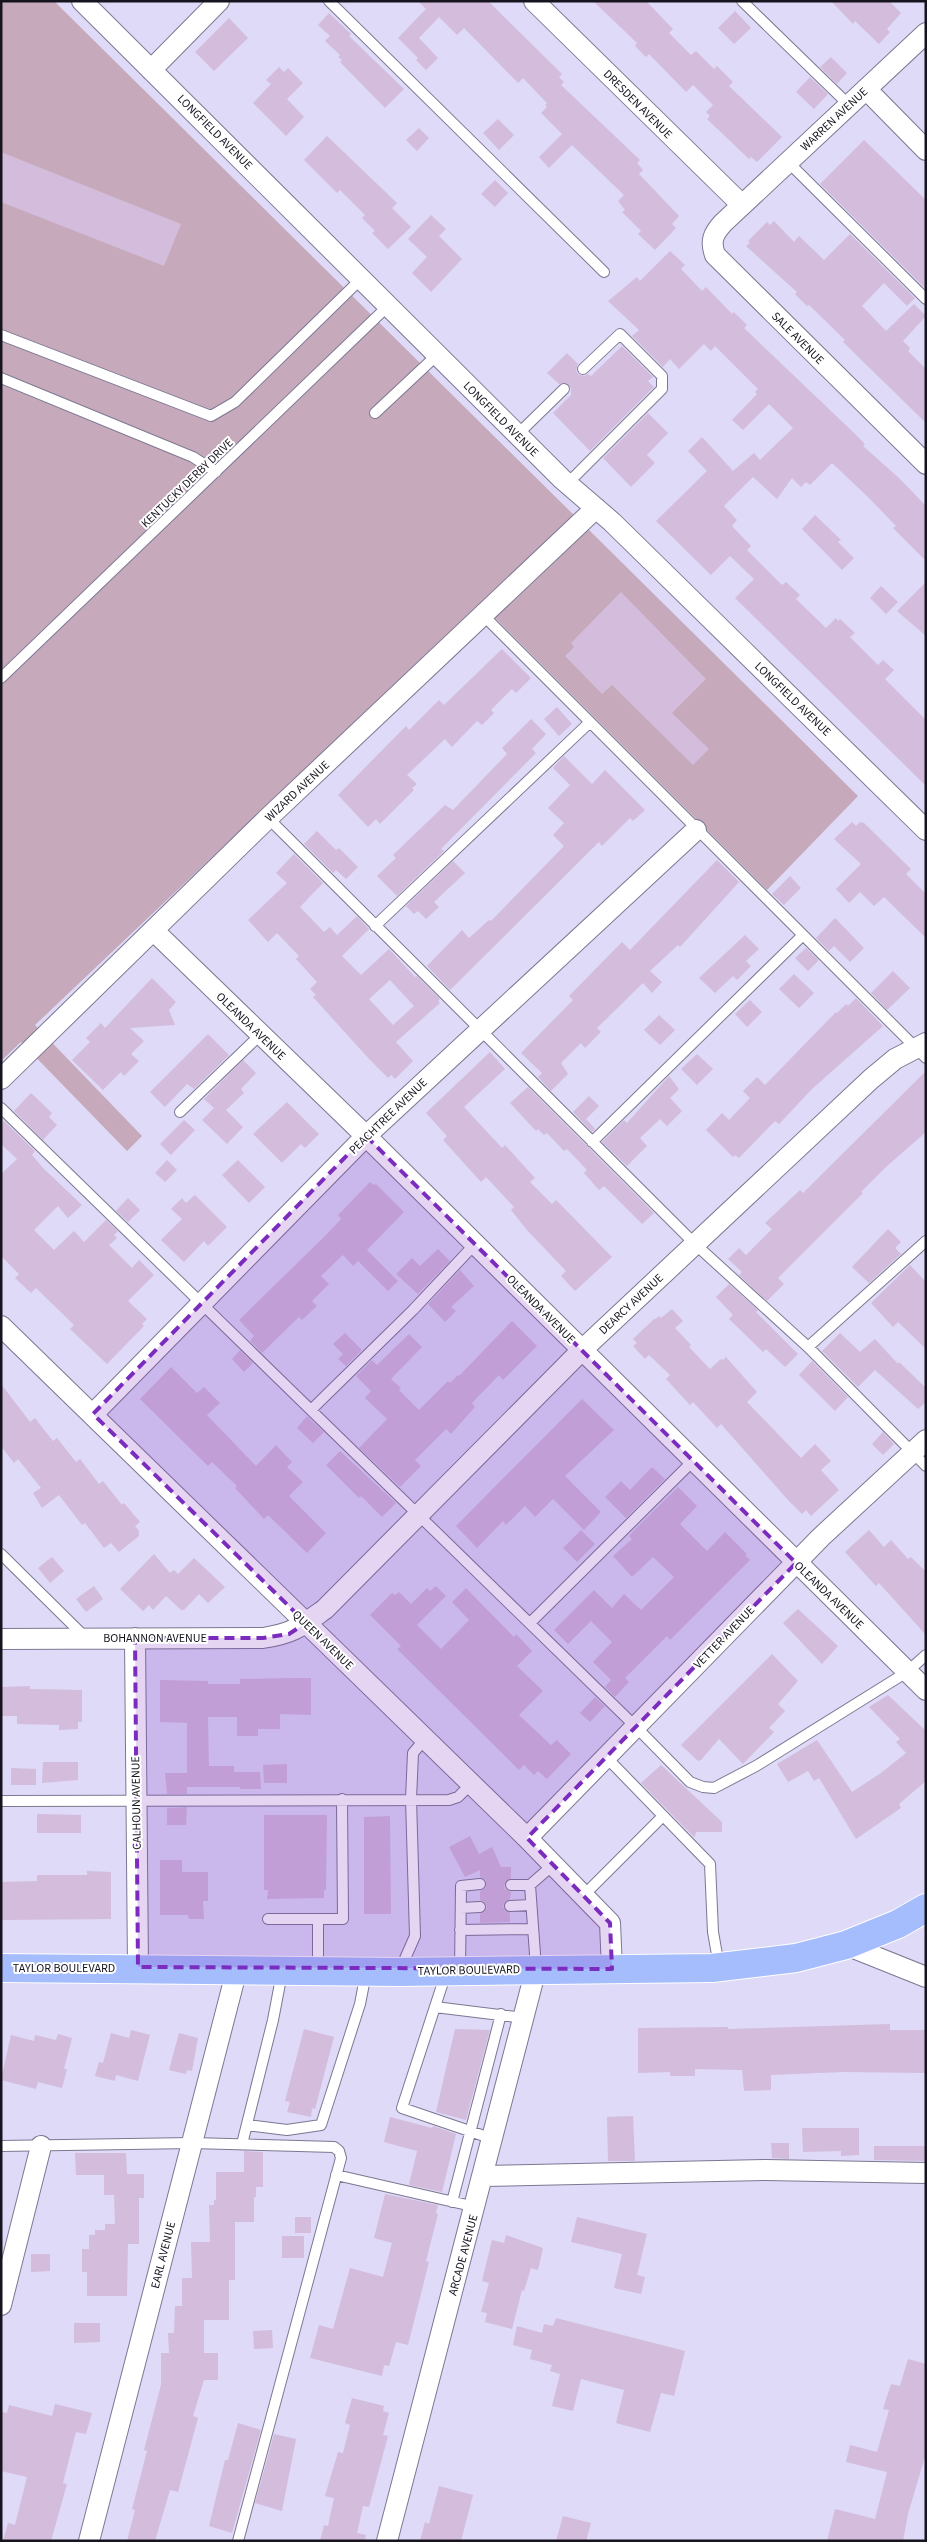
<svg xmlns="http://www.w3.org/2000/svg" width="927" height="2542" font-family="'Source Sans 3',sans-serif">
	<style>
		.green { fill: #c6aabb }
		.building { fill: #d3bcdc; fill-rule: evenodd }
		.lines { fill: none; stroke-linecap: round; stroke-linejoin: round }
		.service-casing { stroke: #7c7892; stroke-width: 12 }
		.minor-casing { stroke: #7c7892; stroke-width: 22 }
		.primary-casing { stroke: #fff; stroke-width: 30 }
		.service { stroke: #fff; stroke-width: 10 }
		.minor { stroke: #fff; stroke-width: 20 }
		.primary { stroke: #a6bdfd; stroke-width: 28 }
		.marked { fill: #7b2cbf; fill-opacity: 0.2; stroke: #7b2cbf; stroke-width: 4; stroke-dasharray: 10 6; stroke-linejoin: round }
		.labels { text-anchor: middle; stroke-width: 4; stroke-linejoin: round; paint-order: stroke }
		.street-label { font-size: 12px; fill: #16141e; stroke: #fff }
	</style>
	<rect width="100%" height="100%" fill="#dedaf7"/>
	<path class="green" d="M1 1H54L858 796 767 890 480 603 35 1025 142 1136 127 1151 21 1042 1 1061Z"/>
	<path class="building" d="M418 1H488L562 74 559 77 564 82 561 85 640 160 637 163 643 170 639 174 679 216 672 224 676 228 655 250 638 234 641 231 622 212 625 210 618 201 624 195 572 145 549 168 539 157 562 134 541 113 547 107 545 105 547 103 523 78 518 83 464 28 457 35 439 17 419 38 438 58 426 70 416 60 418 58 398 38 426 9Z
		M593 1H646L673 29 669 33 691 55 696 51 714 69 717 66 733 82 729 86 782 137 757 162 751 157 749 159 707 119 710 116 706 112 713 105 693 85 686 92 649 54 646 57 635 46 637 43Z
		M831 1H889L901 13 887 29 890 32 879 44 855 21 853 24Z
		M735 11 751 28 734 44 718 28Z
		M329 13 351 34 349 36 404 89 385 108 340 62 342 60 338 57 340 55 325 41 330 36 318 25Z
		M229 18 248 38 214 71 195 52Z
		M831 57 847 73 837 84 820 67Z
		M279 67 284 72 288 68 303 83 287 99 304 117 286 136 253 103 271 84 266 80Z
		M810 77 828 94 814 109 796 92Z
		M498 119 514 135 499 150 483 133Z
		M419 128 429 138 417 151 406 140Z
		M327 136 397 203 392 208 411 227 388 249 372 233 375 231 362 218 365 215 340 190 337 193 304 160Z
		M864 140 926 200 925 288 820 184Z
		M1 152 181 224 164 266 1 202Z
		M495 180 508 193 495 207 481 194Z
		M431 215 446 229 439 236 462 259 431 292 412 273 427 257 408 239Z
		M774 221 794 242 799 236 824 260 850 234 915 298 907 306 884 283 862 306 886 331 914 304 926 316 903 341 910 348 908 351 926 369V423L843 342 845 340 809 305 807 306 795 294 797 292 746 246 750 243 748 241 767 222 770 225Z
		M670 251 685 265 681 269 702 291 706 287 732 314 734 312 747 325 744 328 853 432 865 444 863 446 900 479 926 506V561L893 528 896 526 869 498 832 463 810 485 806 482 801 487 792 478 777 499 753 477 724 506 737 520 732 526 751 546 747 550 782 585 786 582 800 595 796 599 826 628 836 618 838 621 840 619 855 633 850 637 878 665 883 660 894 670 885 679 926 720V786L735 598 754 579 730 556 711 575 656 521 707 471 688 451 702 437 733 471 754 453 760 460 793 428 769 404 743 430 732 420 757 394 755 392 758 389 715 346 711 351 704 344 679 369 670 359 663 367 632 336 639 330 608 301 637 277 640 281Z
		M622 346 653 377 648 381 654 387 590 451 553 413 571 395V388L566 383 559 384 547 373 567 353 578 364 576 370 578 374 584 376 588 374 591 376Z
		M648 413 668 433 647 455 655 463 631 487 603 458Z
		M815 515 841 540 838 542 854 558 842 570 802 529Z
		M926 582V636L897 611Z
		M881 586 898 602 886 614 870 598Z
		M621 592 706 679 672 713 709 749 693 765 612 685 602 694 565 656 574 647 571 643Z
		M502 649 531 678 516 693 512 689 491 710 494 713 482 725 477 721 452 747 445 739 407 775 417 784 412 788 414 790 380 824 376 819 368 827 338 795 406 726 409 730 439 700 444 705Z
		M557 707 572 724 559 736 544 719Z
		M531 719 546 734 532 749 536 753 441 849 444 851 397 896 377 876 396 858 393 855 445 805 453 810 507 754 502 748Z
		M564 756 592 784 605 770 645 810 633 821 630 818 602 846 599 842 450 990 427 966 462 930 469 938 489 920 491 921 564 846 553 835 564 823 548 808 570 785 553 768Z
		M852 822 856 826 860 822 864 823 911 869 906 874 926 894V938L884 897 874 906 860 892 849 903 836 889 861 864 834 839Z
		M317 831 336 850 339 848 358 867 346 879 336 870 333 873 304 844Z
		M294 854 323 883 300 907 324 932 330 927 337 935 357 916 369 929 342 956 361 975 389 949 415 977 417 976 440 999 438 1001 440 1003 396 1042 413 1061 395 1079 391 1075 388 1078 370 1060 313 997 316 995 310 989 317 982 296 959 299 956 277 933 268 942 248 920 287 883 276 873ZM390 980 414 1006 393 1025 369 999Z
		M717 860 739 882 680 947 678 945 650 971 662 982 652 993 643 983 597 1028 601 1032 585 1048 581 1043 561 1063 568 1074 551 1091 538 1077 542 1073 521 1053 573 1000 569 996 622 942 630 950Z
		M453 861 465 873 434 902 439 907 426 919 418 911 414 914 406 906Z
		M790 876 801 888 784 905 772 894Z
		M835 918 864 948 850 962 834 946 829 951 816 938Z
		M745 935 759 949 746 961 751 966 737 980 733 976 715 993 699 978Z
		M806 948 819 960 808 971 795 958Z
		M893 971 910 988 887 1010 871 993Z
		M794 974 814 993 799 1008 779 989Z
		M152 978 176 1002 169 1010 175 1025 130 1028 144 1041 131 1054 139 1061 124 1076 121 1072 103 1090 72 1060 90 1042 86 1038 101 1023 105 1028Z
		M856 998 883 1026 812 1089 779 1124 775 1121 739 1158 735 1155 733 1157 706 1130 722 1113 729 1120 750 1098 743 1091 757 1077 765 1085 836 1012 837 1013 846 1004 848 1006Z
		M750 1000 762 1012 747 1027 735 1014Z
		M659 1015 675 1030 660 1045 644 1030Z
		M208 1034 229 1055 194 1089 187 1084 165 1107 150 1092Z
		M490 1052 505 1069 464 1107 502 1148 505 1145 535 1178 530 1182 552 1204 556 1200 612 1257 575 1291 561 1276 566 1271 527 1230 511 1210 514 1207 486 1177 481 1182 443 1140 447 1136 426 1113Z
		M697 1054 713 1069 697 1085 681 1069Z
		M243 1060 256 1073 241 1089 244 1093 226 1110 243 1127 227 1144 202 1120 214 1108 204 1099Z
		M926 1071V1132L887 1166 861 1192 863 1193 778 1278 784 1284 767 1301 739 1275 742 1272 728 1259 739 1248 746 1255 772 1229 765 1223 800 1190 803 1193Z
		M669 1076 679 1089 670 1098 682 1111 667 1126 660 1119 640 1138 647 1146 627 1166 602 1142 624 1120 627 1123Z
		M528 1087 654 1213 642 1224 604 1186 599 1190 584 1173 587 1170 567 1149 564 1151 547 1133 544 1135 538 1129 536 1131 510 1103Z
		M31 1093 52 1113 49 1117 57 1125 43 1140 14 1111Z
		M589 1096 599 1106 586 1119 595 1129 592 1132 573 1112Z
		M287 1102 319 1134 305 1148 301 1144 282 1163 253 1134Z
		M184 1120 195 1130 171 1155 160 1144Z
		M4 1121 35 1151 32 1155 44 1169 82 1205 68 1218 58 1206 34 1230 54 1250 74 1231 84 1242 106 1220 118 1231 114 1235 117 1238 109 1245 132 1268 139 1260 154 1275 128 1301 147 1319 142 1324 144 1326 107 1364 70 1329 74 1325 36 1288 31 1293 15 1278 19 1274 1 1256V1174L17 1159 1 1144V1124Z
		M167 1160 177 1170 165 1182 155 1173Z
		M238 1160 265 1187 249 1203 222 1175Z
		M370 1182 374 1185 376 1184 404 1212 367 1250 398 1281 388 1291 358 1261 353 1266 343 1255 321 1276 329 1284 312 1301 317 1306 302 1320 299 1317 262 1353 250 1341 254 1336 239 1320 327 1234 341 1219 338 1215Z
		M195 1195 227 1227 208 1246 204 1241 184 1262 161 1240 182 1219 171 1209 182 1198 186 1203Z
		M128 1198 140 1210 128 1222 116 1211Z
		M888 1229 901 1242 895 1248 901 1254 869 1283 852 1267Z
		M438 1249 450 1261 418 1294 396 1274 412 1258 420 1266Z
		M910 1265 926 1282V1349L898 1322 893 1327 871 1303Z
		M460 1270 474 1286 451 1307 456 1311 445 1322 428 1304Z
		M729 1284 758 1310 756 1312 798 1354 785 1367 766 1349 763 1352 729 1319 733 1315 716 1297Z
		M672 1309 683 1321 675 1328 691 1345 689 1347 710 1369 721 1359 723 1360 726 1357 757 1392 747 1402 801 1458 815 1444 831 1461 821 1470 839 1490 811 1516 806 1510 802 1514 788 1500 721 1424 717 1428 693 1402 690 1405 666 1379 670 1375 649 1355 645 1359 633 1346 637 1343 633 1339 653 1320 660 1316 661 1318Z
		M512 1321 537 1346 503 1380 499 1375 472 1403 475 1407 451 1434 446 1429 415 1460 421 1466 400 1487 359 1448 387 1419 365 1398 371 1391 356 1376 372 1360 377 1365 409 1334 422 1347 391 1379 401 1388 399 1390 419 1410 448 1381 450 1383 458 1375 459 1376Z
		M345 1333 362 1350 346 1366 338 1359 343 1354 333 1344Z
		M840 1333 860 1352 875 1339 898 1364 899 1362 926 1388V1402L918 1409 875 1370 858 1387 822 1351Z
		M240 1350 253 1363 244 1372 232 1359Z
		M812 1361 848 1397 835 1411 799 1375Z
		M171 1367 197 1393 204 1387 220 1403 207 1415 256 1466 276 1445 292 1462 287 1467 303 1482 289 1496 326 1533 307 1553 268 1515 264 1519 235 1488 237 1486 212 1462 208 1466 140 1399Z
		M1 1384 30 1422 35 1418 53 1441 57 1438 76 1462 80 1459 99 1484 103 1481 122 1505 124 1503 140 1522 135 1526 139 1531V1536L119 1552 111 1543 104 1548 85 1523 82 1525 59 1495 42 1508 33 1493 41 1488 18 1459 14 1463 1 1446Z
		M582 1399 614 1430 565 1476 601 1512 584 1530 553 1499 535 1517 525 1506 506 1525 503 1521 477 1548 456 1526Z
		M307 1416 324 1432 313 1443 297 1428Z
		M883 1432 894 1444 883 1455 872 1444Z
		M340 1451 396 1503 382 1517 361 1496 359 1498 326 1465Z
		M652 1467 665 1479 626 1518 605 1497 621 1481 630 1490Z
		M678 1487 697 1506 680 1524 707 1551 725 1532 747 1554 745 1555 750 1560 670 1640 667 1636 625 1678 629 1682 615 1697 605 1687 611 1680 593 1662 612 1642 591 1621 568 1644 554 1630 594 1590 612 1608 624 1594 641 1610 674 1577 653 1557 632 1577 613 1556 632 1539 629 1536 636 1528Z
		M581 1530 595 1544 577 1562 563 1548Z
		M869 1530 884 1547 891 1540 908 1559 911 1557 926 1572V1635L879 1583 876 1586 845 1552Z
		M154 1554 170 1573 174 1570 178 1574 194 1558 225 1587 208 1603 199 1594 184 1610H181L166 1596 153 1610 149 1605 143 1611 120 1589Z
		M52 1557 64 1571 50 1583 38 1568Z
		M94 1586 103 1599 86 1612 76 1599Z
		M436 1586 446 1596 417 1625 441 1649 469 1620 452 1602 466 1588 514 1637 516 1634 532 1651 517 1666 543 1691 519 1715 551 1745 557 1740 571 1754 547 1779 538 1771 534 1775 524 1765 519 1770 397 1649 401 1646 370 1615 392 1593 395 1595 399 1592 411 1604 427 1588 430 1591Z
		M798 1609 838 1646 822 1664 783 1623Z
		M772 1654 798 1681 778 1704 785 1711 769 1728 774 1732 743 1764 719 1739 701 1760 698 1761 681 1745Z
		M294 1678H311V1715L280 1714V1729H258V1736H237V1717H208L209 1766H234V1772H260L261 1789H240V1787H187V1794H167L165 1773H187V1723L160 1722V1680L208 1681V1684H240V1679Z
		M30 1686V1689L82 1690V1722H78V1729L59 1730V1725L17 1724V1716H1V1687Z
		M888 1695 926 1731V1781L899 1804 901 1808 856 1839 819 1778 814 1781 808 1771 788 1782 777 1764 817 1740 852 1792 881 1773 906 1753 896 1742 900 1739 869 1707Z
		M595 1697 605 1706 590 1722 580 1713Z
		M43 1762H78V1780L42 1783Z
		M287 1764V1783H264L263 1765Z
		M661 1765 722 1822V1832H696L695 1837 693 1836 641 1783Z
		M11 1768 36 1769V1785H11Z
		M187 1807 186 1825H167V1808Z
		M37 1814 81 1815V1833H37Z
		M264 1815H327L326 1890H324V1898L267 1899 268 1890H264Z
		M390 1816 391 1914H364V1817Z
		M470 1836 479 1854 492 1847 501 1867H511V1878L504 1885 505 1889 511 1892 510 1899 506 1901 503 1906 505 1910 510 1913V1922L480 1923V1914L484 1912 487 1907 485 1903 480 1900V1891L486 1887V1880L480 1877V1870L465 1877 449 1847Z
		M160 1860H182V1872H208V1901H203L204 1919H189L188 1915H160Z
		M87 1871 111 1872V1919L1 1920V1882L37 1881V1875H87Z
		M890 2024V2030H926V2073L843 2072 771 2075V2090L744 2091 742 2070 695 2069V2076H670V2072L638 2073V2028L728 2027V2029Z
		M304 2029 334 2037 315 2109 312 2108 311 2117 287 2112 290 2102 285 2101Z
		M455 2029 490 2030 466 2120 436 2112Z
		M131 2030 150 2035 138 2081 116 2075 115 2081 95 2076 99 2062 103 2063 111 2033 129 2038Z
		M179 2033 198 2038 192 2071 187 2070 186 2074 169 2070Z
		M58 2034 72 2038 64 2069H67L62 2088 38 2082 36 2089 1 2080 11 2035 34 2041 35 2035 56 2040Z
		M633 2116 635 2161H608L607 2117Z
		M390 2117 432 2128 433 2126 456 2134 442 2192 409 2185 417 2151 384 2142Z
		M802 2128H859V2155L841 2156V2151L803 2152Z
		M771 2143H789V2159L772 2158Z
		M874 2146H926V2161L874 2160Z
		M244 2151 263 2152V2187H256V2197H254V2222H235V2280H229V2320H204V2353H218V2380H204L193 2416 198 2418 178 2492 170 2490 155 2541H127L135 2510 132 2509 147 2451 144 2450 161 2385V2353H169L168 2333H174L175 2306H182V2278H192L191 2242H210L209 2205H214V2200H216V2172H244Z
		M75 2153H126L127 2174H144V2198H139V2244H128L127 2296H87V2272H82V2249H89V2235H95V2230H105V2224H115L114 2195H104V2175H76Z
		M385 2194 438 2205 436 2213 438 2214 426 2261 429 2262 408 2345 396 2342 389 2366 384 2365 382 2376 310 2358 319 2325 333 2329 350 2268 383 2277 392 2243 374 2238Z
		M295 2217H311V2233H295Z
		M577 2217 647 2234 637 2275 645 2277 641 2294 614 2288 622 2254 571 2242Z
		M506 2235 543 2248 538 2270 531 2268 524 2291 522 2290 512 2329 485 2322 487 2313 481 2312 489 2283 482 2281 492 2240 504 2243Z
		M282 2236H304V2258H282Z
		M31 2254H50V2271L31 2272Z
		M556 2318 685 2351 674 2396 661 2393 650 2432 616 2423 624 2390 581 2379 573 2411 552 2406 560 2374 550 2371 552 2365 530 2359 532 2350 513 2345 517 2326 542 2333 544 2324 553 2326Z
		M74 2323H100V2342L74 2343Z
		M272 2330 273 2348 254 2349 253 2331Z
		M908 2359 926 2364V2453L908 2514 903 2541H827L835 2509 875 2519 887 2472 846 2462 850 2445 877 2452 889 2410 883 2409 891 2384 900 2386Z
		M352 2398 384 2406 383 2411 389 2413 383 2435 388 2436 369 2507 363 2506 357 2533 366 2535 365 2541H320L324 2525 328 2526 334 2498 325 2496 338 2452 343 2453 350 2425 345 2423Z
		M55 2404 92 2413 86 2434 76 2432 63 2483 67 2484 51 2541H3L8 2523 15 2525 27 2477 1 2471V2412L7 2413 9 2405 52 2416Z
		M238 2423 261 2430 232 2533 209 2526 225 2460H228Z
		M274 2434 296 2439 282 2511 255 2503Z
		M439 2486 473 2495 461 2541H420L425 2522 429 2524Z
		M563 2516 591 2523 586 2541H556Z"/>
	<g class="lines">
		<defs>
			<path id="service" d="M329 1 604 272
				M742 1 849 105
				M788 162 926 299
				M1 335 211 416 235 402 362 278
				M1 378 193 457 216 472
				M375 413 437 355
				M517 435 564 389
				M567 484 662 389V376L620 334 583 369
				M483 615 926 1058
				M1 678 389 305
				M268 818 695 1244 808 1347 926 1466
				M375 926 589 723
				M1 1108 636 1727 690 1782 703 1787 714 1788 756 1766 907 1672 926 1655
				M180 1112 260 1035
				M592 1142 802 936
				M808 1347 926 1241
				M311 1410 413 1310 475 1244
				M1 1554 85 1637
				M530 1623 694 1460
				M606 1757 710 1864 713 1932 719 1966
				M1 1801 449 1800 458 1797 471 1784
				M511 1885H530
				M583 1896 662 1817
				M510 1906 531 1905
				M461 1908 480 1907
				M268 1919H343L342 1799
				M318 1919V1970
				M460 1930 533 1929
				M536 1968 530 1885 553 1865
				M400 1970 415 1936 411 1799 413 1753 425 1739
				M460 1970 461 1886 480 1884
				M446 1973 402 2108 493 2139
				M435 2007 524 2018
				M247 2125 287 2130 321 2125 360 2004 366 1973
				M242 2144 273 2020 282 1973
				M1 2146 192 2143 334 2147 339 2151 341 2158 238 2541
				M336 2175 476 2207
				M452 2202 501 2014"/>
			<path id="minor" d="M82 1 562 479 612 522 926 830
				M534 1 742 205
				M926 33 723 223C713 234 710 241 715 255L926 464
				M151 70 219 1
				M866 89 926 150
				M154 931 366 1136 926 1690
				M1 1079 268 818 596 508
				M1 1326 527 1838 610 1923 612 1969
				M93 1414 366 1136 696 830
				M135 1638 138 1967
				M1 1639 263 1638C294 1633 300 1627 325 1609L582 1350 871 1079 895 1059 926 1043
				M527 1838 821 1537 926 1440
				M846 1945 926 1977
				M484 2176 766 2170 926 2173
				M1 2305 41 2146
				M89 2541 237 1969
				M387 2541 536 1969"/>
			<path id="primary" d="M1 1968 399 1972 712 1968 796 1958 846 1945 898 1924 926 1908"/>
		</defs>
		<use href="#service" class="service-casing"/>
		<use href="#minor" class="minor-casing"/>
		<use href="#primary" class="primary-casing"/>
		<use href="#service" class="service"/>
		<use href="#minor" class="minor"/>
		<use href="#primary" class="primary"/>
	</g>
	<path class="marked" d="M366 1136 796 1563 527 1838 610 1923 612 1969 138 1967 135 1638H263L289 1634 306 1623 93 1414Z"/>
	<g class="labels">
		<g class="street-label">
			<text transform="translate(638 104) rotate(45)" y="4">DRESDEN AVENUE</text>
			<text transform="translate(834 119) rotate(-43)" y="4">WARREN AVENUE</text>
			<text transform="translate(215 132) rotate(45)" y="4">LONGFIELD AVENUE</text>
			<text transform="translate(798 338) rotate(45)" y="4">SALE AVENUE</text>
			<text transform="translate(501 419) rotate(45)" y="4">LONGFIELD AVENUE</text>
			<text transform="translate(187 483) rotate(-44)" y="4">KENTUCKY DERBY DRIVE</text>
			<text transform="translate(793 699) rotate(44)" y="4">LONGFIELD AVENUE</text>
			<text transform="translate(297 791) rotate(-43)" y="4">WIZARD AVENUE</text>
			<text transform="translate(251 1026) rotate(44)" y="4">OLEANDA AVENUE</text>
			<text transform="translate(388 1116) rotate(-44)" y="4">PEACHTREE AVENUE</text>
			<text transform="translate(631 1304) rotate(-43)" y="4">DEARCY AVENUE</text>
			<text transform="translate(541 1309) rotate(45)" y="4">OLEANDA AVENUE</text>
			<text transform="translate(829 1595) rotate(44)" y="4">OLEANDA AVENUE</text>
			<text transform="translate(724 1637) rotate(-46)" y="4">VETTER AVENUE</text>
			<text x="155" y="1642">BOHANNON AVENUE</text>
			<text transform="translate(323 1640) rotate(44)" y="4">QUEEN AVENUE</text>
			<text transform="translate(136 1803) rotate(-91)" y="4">CALHOUN AVENUE</text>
			<text x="64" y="1972">TAYLOR BOULEVARD</text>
			<text transform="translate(469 1970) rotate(-1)" y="4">TAYLOR BOULEVARD</text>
			<text transform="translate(163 2255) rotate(-76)" y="4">EARL AVENUE</text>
			<text transform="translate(463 2255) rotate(-75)" y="4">ARCADE AVENUE</text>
		</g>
	</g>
	<rect width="927" height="2542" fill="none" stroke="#16141e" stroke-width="5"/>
</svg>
